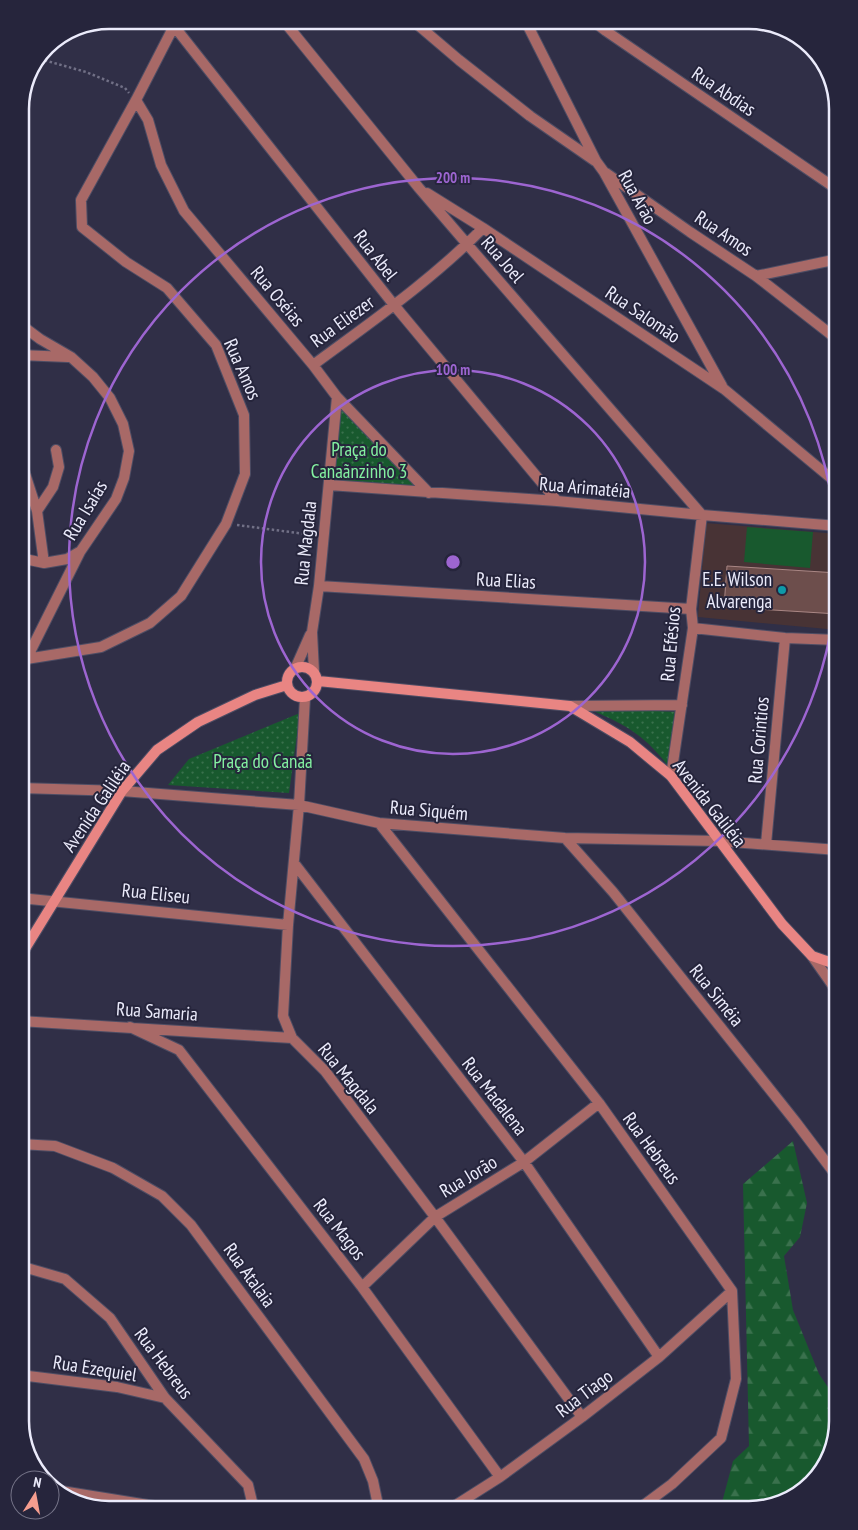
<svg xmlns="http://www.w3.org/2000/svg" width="858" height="1530" font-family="'PT Sans Narrow',sans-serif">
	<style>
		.education { fill: #483335 }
		.forest { fill: url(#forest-firs) }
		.park { fill: url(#park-dots) }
		.pitch { fill: #18592e }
		.building { fill: #6d4e4c; stroke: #aa8785 }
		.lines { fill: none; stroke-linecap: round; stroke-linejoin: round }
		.street-casing { stroke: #4e4d64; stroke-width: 12 }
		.secondary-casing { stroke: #4e4d64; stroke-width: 12 }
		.path { stroke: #717086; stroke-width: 2.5; stroke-dasharray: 2.5 2.5; stroke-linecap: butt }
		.street { stroke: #a86967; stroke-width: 10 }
		.secondary { stroke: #e98583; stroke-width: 10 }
		.ring { fill: none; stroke: #9d65d1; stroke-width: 2.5 }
		.culture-dot { fill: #0f9aa8; stroke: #26253c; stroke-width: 2 }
		.labels { text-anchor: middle; stroke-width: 4; stroke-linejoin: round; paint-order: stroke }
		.street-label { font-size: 19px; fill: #ebebfb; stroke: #26253c }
		.park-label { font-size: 19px; fill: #84f1a1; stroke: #26253c }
		.poi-label { font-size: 19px; fill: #ebebfb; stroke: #26253c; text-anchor: end }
		.rim { fill: none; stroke: #ebebfb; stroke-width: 2.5 }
		.centre { fill: #9d65d1; stroke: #26253c; stroke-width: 2.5 }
		.ring-label { font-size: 15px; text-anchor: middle; font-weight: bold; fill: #9d65d1; stroke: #26253c; stroke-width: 4; stroke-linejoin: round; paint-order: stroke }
	</style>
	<defs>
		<pattern id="forest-firs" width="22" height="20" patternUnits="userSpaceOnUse" patternTransform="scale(1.25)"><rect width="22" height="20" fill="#18592e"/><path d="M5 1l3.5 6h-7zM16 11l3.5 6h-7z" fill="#3a714d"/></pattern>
		<pattern id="park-dots" width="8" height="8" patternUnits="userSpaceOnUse" patternTransform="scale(1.25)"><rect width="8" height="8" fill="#18592e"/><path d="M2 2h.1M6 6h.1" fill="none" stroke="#3a714d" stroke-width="1.8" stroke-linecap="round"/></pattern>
	</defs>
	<rect width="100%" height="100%" fill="#302f47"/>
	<path class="education" d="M706 523 838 534V630L698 617Z"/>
	<path class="forest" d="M793 1141 807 1203 800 1237 784 1256 793 1310 819 1374 838 1402V1421L823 1470 788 1501 749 1510H720L733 1461 749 1446 743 1184Z"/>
	<path class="park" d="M340 406 420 488 332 482Z
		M586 708 680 712 669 767C643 733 624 724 586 708Z
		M300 713 289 793 168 785 189 759Z"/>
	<path class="pitch" d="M747 527 813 532 810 568 744 562Z"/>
	<path class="building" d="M727 566 838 573V614L724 607Z"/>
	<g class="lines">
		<defs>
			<path id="street" d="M283 20 419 188 467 244 702 515 691 609 693 628 671 776
				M412 20 459 60 530 116 595 161
				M525 20 596 161 604 172 722 386
				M592 20 606 31 838 190
				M174 26 394 305 557 501
				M136 100 148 120 161 165 184 211 313 365 337 397 429 493
				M606 173 690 232 756 276 838 340
				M427 193 483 228 724 389 838 484
				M756 276 838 259
				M20 324 40 339 71 357 93 377 110 398 123 424 129 451 124 478 116 499 80 552 26 660
				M20 355 68 357
				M313 365C371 322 432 280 483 228
				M20 458 37 511 44 563
				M329 485 557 501 702 515 838 526
				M37 511 53 487 59 467 56 450
				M20 558 44 563 67 559 79 552
				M319 586 691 609
				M693 628 785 638 838 640
				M20 660 101 647 150 623 181 596 226 524 245 474 244 415 216 345 167 288 126 262 82 227 81 200 136 100 174 26 182 20
				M295 669 310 635
				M314 672 312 632 319 586 337 397
				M305 698 299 805 288 925 283 1016 292 1038 325 1071 435 1217 582 1417
				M570 706 682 705
				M20 788 122 791 299 805 379 823 565 838 719 841 838 850
				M379 823 599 1103 732 1291 736 1379 721 1438 672 1484 637 1510
				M565 838 613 892 795 1121 838 1178
				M766 844 785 638
				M294 863 524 1162 659 1357
				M20 898 288 925
				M812 956 838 993
				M20 1021 292 1038
				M130 1027 179 1050 362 1287 500 1477
				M20 1144 55 1146 113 1168 162 1196 191 1225 364 1459 373 1481 379 1510
				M20 1266 65 1279 110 1318 165 1398 248 1485 254 1510
				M362 1287 435 1217 524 1162 599 1103
				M20 1375 117 1387 165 1398
				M55 1490 179 1510
				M448 1510 500 1477 582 1417 659 1357 732 1291"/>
			<path id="secondary" d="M287 682a15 15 0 1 1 30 0a15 15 0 1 1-30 0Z
				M318 681 570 706 630 742 671 776 782 924 812 956 838 965
				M20 957 122 791 157 750 198 722 255 695 287 685"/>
		</defs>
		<use href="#street" class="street-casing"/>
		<use href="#secondary" class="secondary-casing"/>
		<path class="path" d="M40 59 86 72 125 88 129 93
			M237 525 313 535"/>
		<use href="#street" class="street"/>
		<use href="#secondary" class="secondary"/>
	</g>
	<g class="ring">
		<circle cx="453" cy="562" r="192"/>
		<circle cx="453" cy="562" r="384"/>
	</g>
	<circle class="culture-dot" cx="782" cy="590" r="5"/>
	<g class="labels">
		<g class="street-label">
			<text transform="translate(724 91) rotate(34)" y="7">Rua Abdias</text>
			<text transform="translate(638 197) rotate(61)" y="7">Rua Arão</text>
			<text transform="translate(724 233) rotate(34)" y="7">Rua Amos</text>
			<text transform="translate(376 255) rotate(52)" y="7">Rua Abel</text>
			<text transform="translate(503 259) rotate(49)" y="7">Rua Joel</text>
			<text transform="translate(278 296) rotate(50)" y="7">Rua Oséias</text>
			<text transform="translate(643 314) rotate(34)" y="7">Rua Salomão</text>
			<text transform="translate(342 321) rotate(-36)" y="7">Rua Eliezer</text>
			<text transform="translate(243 369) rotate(66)" y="7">Rua Amos</text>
			<text transform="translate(585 487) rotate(5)" y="7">Rua Arimatéia</text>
			<text transform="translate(85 510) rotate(-59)" y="7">Rua Isaías</text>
			<text transform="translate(305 543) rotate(-84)" y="7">Rua Magdala</text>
			<text transform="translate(506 580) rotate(3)" y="7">Rua Elias</text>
			<text transform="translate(670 644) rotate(-85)" y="7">Rua Efésios</text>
			<text transform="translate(758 740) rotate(-85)" y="7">Rua Corintios</text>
			<text transform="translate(710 803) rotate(52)" y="7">Avenida Galiléia</text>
			<text transform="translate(96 806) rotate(-56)" y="7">Avenida Galiléia</text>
			<text transform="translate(429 810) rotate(5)" y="7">Rua Siquém</text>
			<text transform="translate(156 893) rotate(6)" y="7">Rua Eliseu</text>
			<text transform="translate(717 995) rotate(51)" y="7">Rua Siméia</text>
			<text transform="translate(157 1011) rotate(4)" y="7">Rua Samaria</text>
			<text transform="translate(349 1078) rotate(51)" y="7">Rua Magdala</text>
			<text transform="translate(495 1096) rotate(52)" y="7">Rua Madalena</text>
			<text transform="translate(652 1148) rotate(54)" y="7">Rua Hebreus</text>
			<text transform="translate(468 1176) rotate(-31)" y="7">Rua Jorão</text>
			<text transform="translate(340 1229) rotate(52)" y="7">Rua Magos</text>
			<text transform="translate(250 1275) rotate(54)" y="7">Rua Atalaia</text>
			<text transform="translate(164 1363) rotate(53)" y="7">Rua Hebreus</text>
			<text transform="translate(95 1368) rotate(9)" y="7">Rua Ezequiel</text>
			<text transform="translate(584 1393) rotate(-37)" y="7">Rua Tiago</text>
		</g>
		<g class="park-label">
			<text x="359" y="456">Praça do<tspan x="359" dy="22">Canaãnzinho 3</tspan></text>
			<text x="263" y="768">Praça do Canaã</text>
		</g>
		<g class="poi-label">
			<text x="772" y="586">E.E. Wilson<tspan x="772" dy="22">Alvarenga</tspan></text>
		</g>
	</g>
	<path d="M0 0H858V1530H0ZM109 29H749A80 80 0 0 1 829 109V1421A80 80 0 0 1 749 1501H109A80 80 0 0 1 29 1421V109A80 80 0 0 1 109 29Z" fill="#26253c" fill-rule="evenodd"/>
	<path class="rim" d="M109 29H749A80 80 0 0 1 829 109V1421A80 80 0 0 1 749 1501H109A80 80 0 0 1 29 1421V109A80 80 0 0 1 109 29Z"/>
	<circle cx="453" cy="562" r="8" class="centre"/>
	<g class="ring-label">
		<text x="453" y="183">200 m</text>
		<text x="453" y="375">100 m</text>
	</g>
	<g transform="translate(35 1495) rotate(11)"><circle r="24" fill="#26253c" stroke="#757488"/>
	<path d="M0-4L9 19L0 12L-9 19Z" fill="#f59d8f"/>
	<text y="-8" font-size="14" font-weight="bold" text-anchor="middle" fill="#ebebfb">N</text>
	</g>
</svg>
